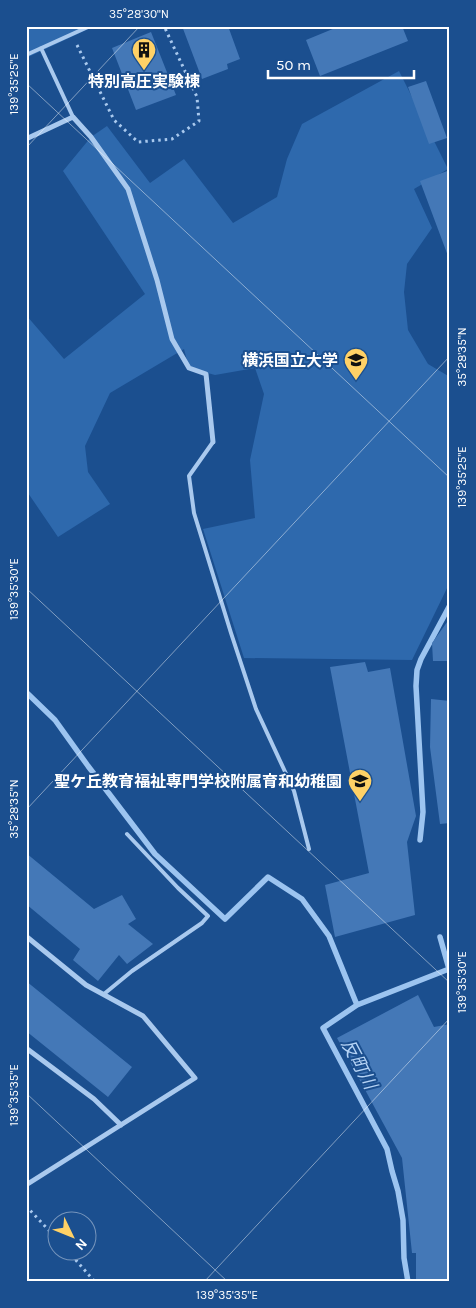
<svg xmlns="http://www.w3.org/2000/svg" width="476" height="1308" font-family="Karla,'Noto Sans JP',sans-serif">
	<style>
		.green { fill: #2e69ad }
		.lines { fill: none; stroke-linecap: round; stroke-linejoin: round }
		.stream { stroke: #9cc4f0; stroke-width: 5.5 }
		.building { fill: #4478b7 }
		.path { stroke: #a9c9ee; stroke-width: 3; stroke-dasharray: 2.5 4; stroke-linecap: butt }
		.service { stroke: #a9c9ee; stroke-width: 4 }
		.minor { stroke: #a9c9ee; stroke-width: 5 }
		.ticks { fill: none; stroke: #fff; stroke-width: 1; stroke-opacity: 0.45 }
		.labels { text-anchor: middle; stroke-width: 4; stroke-linejoin: round; paint-order: stroke }
		.poi-label { font-size: 16px; font-weight: bold; fill: #fff; stroke: #1b4f8f; text-anchor: end }
		.water-label { font-size: 18px; font-style: italic; fill: #b5d3f5; stroke: #1b4f8f }
		.neatline { fill: none; stroke: #fff; stroke-width: 2 }
		.ticks-label { font-size: 12px; text-anchor: middle; fill: #fff }
	</style>
	<rect width="100%" height="100%" fill="#1b4f8f"/>
	<path class="green" d="M26 26H95L26 58Z
		M399 71 448 169 414 189 432 228 407 264 404 292 408 330 428 364 450 377V582L412 660 244 658 203 529 255 518 250 460 264 394 255 368 215 375 189 368 184 349 110 393 85 446 88 472 110 504 58 537 28 493 26 494V315L64 359 145 294 63 171 91 137 107 126 150 183 184 159 233 223 277 197 287 159 302 124Z"/>
	<g class="lines">
		<path class="stream" d="M26 692 55 720 88 766 155 854 225 919 268 877 302 899 329 936 357 1005
			M420 840 423 812 416 686 417 670 421 659 450 605
			M408 1282 404 1258 403 1220 398 1191 392 1171 387 1149 323 1028 357 1005 449 969 440 937"/>
	</g>
	<path class="building" d="M182 26H228L240 59 227 64 228 69 202 79Z
		M340 26H402L408 41 320 76 306 40Z
		M151 32 176 95 136 110 112 48Z
		M426 81 447 138 429 144 408 87Z
		M450 170V255L448 256 420 181Z
		M450 618V661H433L432 643Z
		M365 662 368 672 390 668 416 816 407 842 415 915 335 937 325 885 369 873 330 667Z
		M431 699 450 701V823L440 824 430 747Z
		M26 853 94 909 122 895 136 919 128 924 153 944 127 964 119 955 98 981 73 960 80 949 26 904Z
		M26 981 132 1067 108 1097 26 1031Z
		M418 995 434 1027 450 1024V1282H416V1253H412L402 1158 337 1038Z"/>
	<g class="lines">
		<path class="path" d="M77 45 114 120 138 142 172 139 199 121 197 97 164 26
			M26 1206 58 1240
			M67 1250 95 1282"/>
		<path class="service" d="M41 48 73 117
			M26 55 90 26
			M213 442 189 476 194 513 231 633 256 709 294 791 309 849
			M104 994 132 971 202 923 208 916 178 888 127 834"/>
		<path class="minor" d="M26 139 73 117 91 137 128 189 157 280 172 339 189 368 206 374 213 442
			M26 1048 94 1099 121 1125
			M26 1185 195 1078 143 1016 86 985 27 937"/>
	</g>
	<path class="ticks" d="M26 83 450 478M26 148 140 26M26 588 450 983M26 810 450 356M26 1093 228 1282M204 1282 450 1018"/>
	<defs>
		<symbol id="building-pin" viewBox="-11 -11 22 30"><path d="M0 17L-7.5 6A9.5 9.5 0 1 1 7.5 6Z" fill="#ffd166" stroke="#1b4f8f"/><path d="M-4-6H4V6H1V3H-1V6H-4ZM-2.5-4.3h1.7v1.8h-1.7ZM.8-4.3h1.7v1.8H.8ZM-2.5-1h1.7V.8h-1.7ZM.8-1h1.7V.8H.8Z" fill="#111"/></symbol>
		<symbol id="university-pin" viewBox="-11 -11 22 30"><path d="M0 17L-7.5 6A9.5 9.5 0 1 1 7.5 6Z" fill="#ffd166" stroke="#1b4f8f"/><path d="M0-5L7-2L0 1L-7-2ZM-4 1L0 2.5L4 1V4Q0 6-4 4Z" fill="#111"/></symbol>
		<symbol id="school-pin" viewBox="-11 -11 22 30"><path d="M0 17L-7.5 6A9.5 9.5 0 1 1 7.5 6Z" fill="#ffd166" stroke="#1b4f8f"/><path d="M0-5L7-2L0 1L-7-2ZM-4 1L0 2.5L4 1V4Q0 6-4 4Z" fill="#111"/></symbol>
	</defs>
	<g fill-rule="evenodd">
		<use href="#building-pin" x="130" y="36" width="28" height="38"/>
		<use href="#university-pin" x="342" y="346" width="28" height="38"/>
		<use href="#school-pin" x="346" y="767" width="28" height="38"/>
	</g>
	<g class="labels">
		<g class="poi-label">
			<text x="144" y="87" text-anchor="middle">特別高圧実験棟</text>
			<text x="338" y="366">横浜国立大学</text>
			<text x="342" y="787">聖ケ丘教育福祉専門学校附属育和幼稚園</text>
		</g>
		<g class="water-label">
			<text transform="translate(359 1064) rotate(62)" y="6">反町川</text>
		</g>
	</g>
	<rect width="476" height="1308" fill="none" stroke="#1b4f8f" stroke-width="55"/>
	<g transform="translate(72 1236) rotate(133)"><circle r="24" fill="#1b4f8f" stroke="#7695bc"/>
	<path d="M0-4L9 19L0 12L-9 19Z" fill="#ffd166"/>
	<text y="-8" font-size="14" font-weight="bold" text-anchor="middle" fill="#ffffff">N</text>
	</g>
	<path d="M268 70v8h146v-8" fill="none" stroke="#ffffff" stroke-width="2.5"/>
	<text x="276" y="70" font-size="15" fill="#ffffff" stroke="#1b4f8f" stroke-width="4" paint-order="stroke">50 m</text>
	<rect x="28" y="28" width="420" height="1252" class="neatline"/>
	<g class="ticks-label">
		<text x="139" y="18">35°28'30"N</text>
		<text transform="translate(14 84) rotate(-90)" y="4">139°35'25"E</text>
		<text transform="translate(462 357) rotate(-90)" y="4">35°28'35"N</text>
		<text transform="translate(462 477) rotate(-90)" y="4">139°35'25"E</text>
		<text transform="translate(14 589) rotate(-90)" y="4">139°35'30"E</text>
		<text transform="translate(14 809) rotate(-90)" y="4">35°28'35"N</text>
		<text transform="translate(462 982) rotate(-90)" y="4">139°35'30"E</text>
		<text transform="translate(14 1095) rotate(-90)" y="4">139°35'35"E</text>
		<text x="227" y="1299">139°35'35"E</text>
	</g>
</svg>
